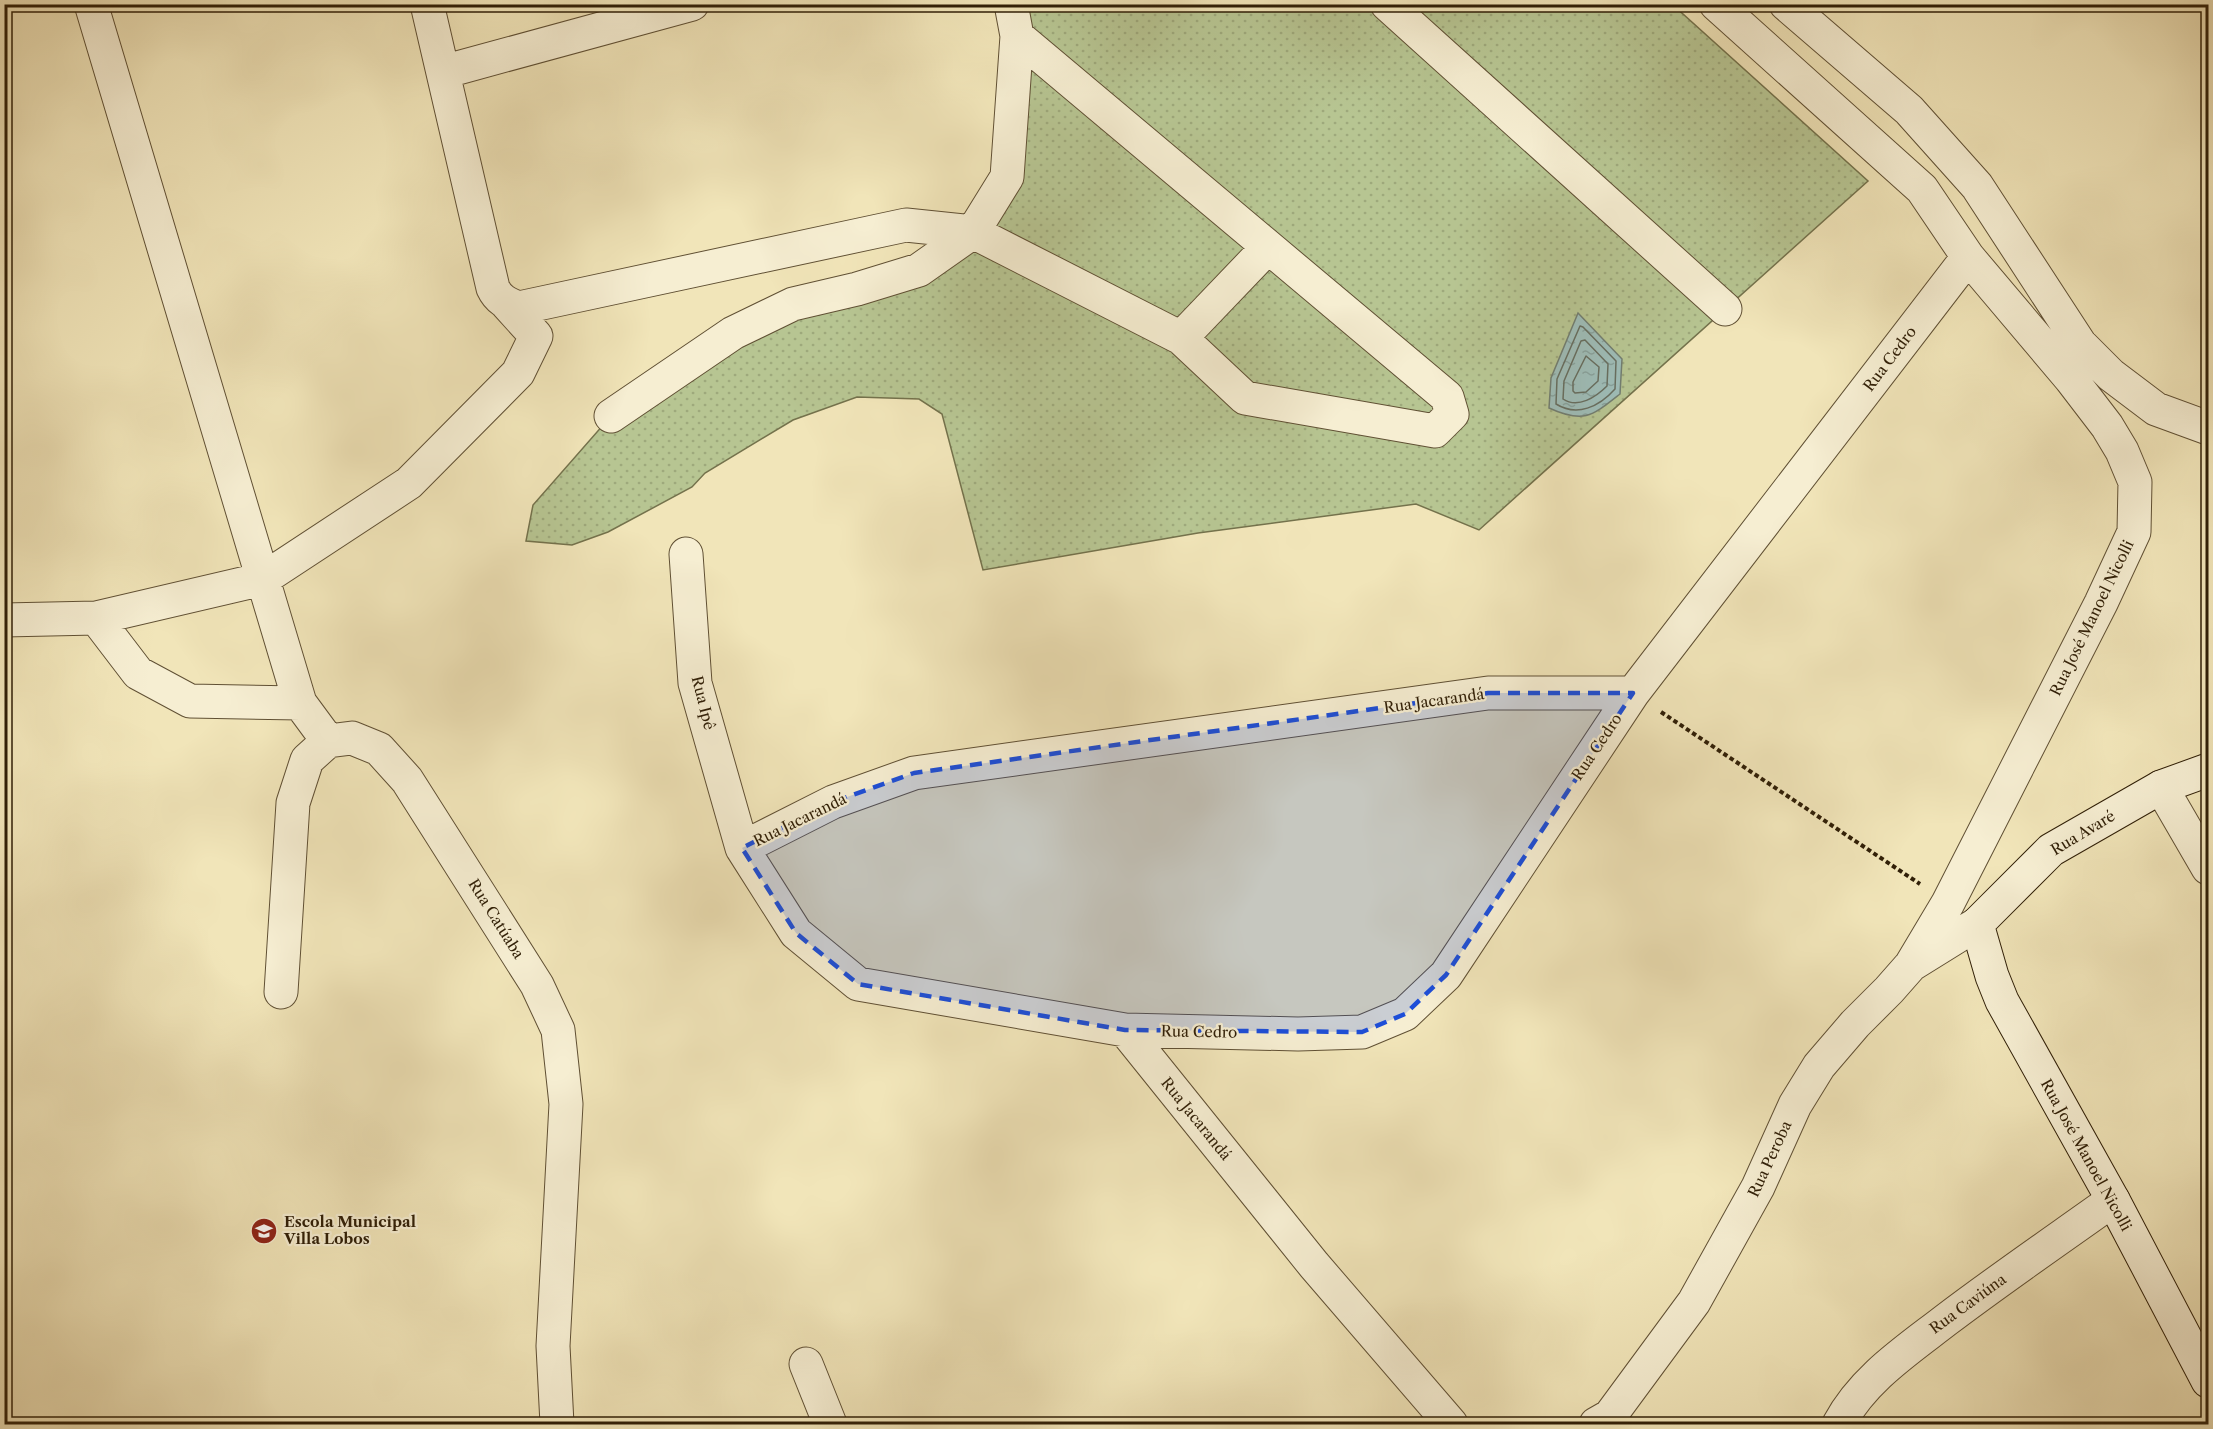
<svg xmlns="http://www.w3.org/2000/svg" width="2213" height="1429" font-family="'Libre Caslon Text',serif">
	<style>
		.grass { fill: url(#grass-dots); stroke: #74724c; stroke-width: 1.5 }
		.water { fill: url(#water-ripples); stroke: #727e71; stroke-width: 1.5 }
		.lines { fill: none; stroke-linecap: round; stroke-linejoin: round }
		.shore { stroke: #676e60; stroke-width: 1.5 }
		.minor-casing { stroke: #605034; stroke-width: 35 }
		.secondary-casing { stroke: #301f07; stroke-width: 35 }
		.path { stroke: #301f07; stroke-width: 4; stroke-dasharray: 4.5 3; stroke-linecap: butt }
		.minor { stroke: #f6eed2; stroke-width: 33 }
		.secondary { stroke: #f6eed2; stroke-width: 33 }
		.marked { fill: #1d4ed8; fill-opacity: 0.2; stroke: #1d4ed8; stroke-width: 4.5; stroke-dasharray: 12 8; stroke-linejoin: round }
		.labels { text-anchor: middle; stroke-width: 4.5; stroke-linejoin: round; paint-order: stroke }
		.street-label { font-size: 15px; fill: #301f07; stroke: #f6eed2 }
		.poi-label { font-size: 15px; font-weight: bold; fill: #301f07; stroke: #f6eed2; text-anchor: start }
	</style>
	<defs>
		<pattern id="grass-dots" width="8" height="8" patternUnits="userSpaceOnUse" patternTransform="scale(1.5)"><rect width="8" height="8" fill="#b7c592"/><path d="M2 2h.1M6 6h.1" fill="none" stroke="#9ea97c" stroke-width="1.8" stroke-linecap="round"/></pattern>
		<pattern id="water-ripples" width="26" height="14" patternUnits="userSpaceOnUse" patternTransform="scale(1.5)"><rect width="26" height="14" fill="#9ebdb8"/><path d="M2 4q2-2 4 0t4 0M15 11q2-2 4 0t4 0" fill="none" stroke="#88a29d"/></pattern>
	</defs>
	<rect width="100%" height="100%" fill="#f1e5b9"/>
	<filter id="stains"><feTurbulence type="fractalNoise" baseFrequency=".00333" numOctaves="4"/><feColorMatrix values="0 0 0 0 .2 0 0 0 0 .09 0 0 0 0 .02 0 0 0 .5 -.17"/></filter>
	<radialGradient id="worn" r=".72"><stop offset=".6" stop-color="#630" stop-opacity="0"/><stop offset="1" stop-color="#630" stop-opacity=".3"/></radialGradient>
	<path class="grass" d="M1011 5H1673L1868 181 1479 530 1416 504 1198 533 983 570 942 414 919 399 857 397 793 420 705 473 692 487 608 532 572 545 526 541 533 505 611 416 733 333 919 270 1007 177Z"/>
	<path class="water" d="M1578 313 1622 359 1620 394C1592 416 1584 424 1549 408L1551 378Z"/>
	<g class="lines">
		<path class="shore" d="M1580 326 1583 327 1616 361 1615 389C1599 407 1577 417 1556 404L1557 379Z
			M1585 340 1608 364 1607 386C1596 397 1578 409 1563 399L1564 381 1581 341Z
			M1586 356 1599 367 1598 381 1586 392 1575 393 1573 391V382Z"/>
		<defs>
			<path id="minor" d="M91 4 300 703 328 741
				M427 4 493 288C498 299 507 304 519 308L906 225 973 232 1181 338 1245 398 1435 431 1452 414 1447 397 1017 36
				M1387 4 1725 309
				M1716 4 1922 189 1968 257 2071 379 2107 426 2122 451 2135 482 2134 532 2101 603 1948 903 1911 965
				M1786 4 1909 110 1977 186 2080 344 2111 375 2156 409 2208 428
				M443 72 692 4
				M1181 338 1268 247
				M611 416 733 333 793 304 857 289 919 270 973 232 1007 177 1017 36 1011 4
				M686 554 695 683 742 848
				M96 618 263 579 409 483 518 373 536 336 507 304
				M4 620 96 618 138 673 190 701 300 703
				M2161 787 2208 868
				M281 992 293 803 307 760 328 741 352 738 379 749 407 780 537 985 558 1030 566 1104 553 1346 557 1424
				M1125 1030 1298 1034 1362 1032 1405 1014 1446 975 1633 693 1968 257
				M806 1364 830 1424
				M1451 1424 1314 1265 1125 1030 858 984 796 933 742 848 833 802 914 773 1488 693H1633
				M1596 1424 1610 1416 1694 1302 1758 1187 1795 1105 1819 1066 1855 1024 1889 990 1911 965 1977 924
				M1839 1424C1863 1379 1906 1351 1946 1320 2000 1279 2057 1240 2113 1200"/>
			<path id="secondary" d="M2208 770 2161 787 2051 850 1977 924 1992 976 2002 1001 2113 1200 2208 1381"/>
		</defs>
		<use href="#minor" class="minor-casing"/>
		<use href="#secondary" class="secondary-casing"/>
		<path class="path" d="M1661 712 1920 884"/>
		<use href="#minor" class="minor"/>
		<use href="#secondary" class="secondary"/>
	</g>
	<path class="marked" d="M1488 693H1633L1446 975 1405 1014 1362 1032 1125 1030 858 984 796 933 742 848 833 802 914 773Z"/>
	<defs>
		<symbol id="school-disc" viewBox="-11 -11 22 22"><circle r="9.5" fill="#8f2418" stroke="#f6eed2"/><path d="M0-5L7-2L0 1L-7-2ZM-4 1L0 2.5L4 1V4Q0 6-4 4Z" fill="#fff"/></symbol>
	</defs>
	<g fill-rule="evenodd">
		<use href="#school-disc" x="249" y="1216" width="30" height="30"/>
	</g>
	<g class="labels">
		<g class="street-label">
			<text transform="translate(1890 359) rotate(-53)" y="5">Rua Cedro</text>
			<text transform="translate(2092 618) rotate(-64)" y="5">Rua José Manoel Nicolli</text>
			<text transform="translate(1434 701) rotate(-8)" y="5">Rua Jacarandá</text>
			<text transform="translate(703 703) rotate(76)" y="5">Rua Ipê</text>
			<text transform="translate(1597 747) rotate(-56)" y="5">Rua Cedro</text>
			<text transform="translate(800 820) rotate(-26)" y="5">Rua Jacarandá</text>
			<text transform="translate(2083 833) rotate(-31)" y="5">Rua Avaré</text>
			<text transform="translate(496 919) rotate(58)" y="5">Rua Catúaba</text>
			<text transform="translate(1199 1032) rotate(1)" y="5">Rua Cedro</text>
			<text transform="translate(1196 1119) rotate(51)" y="5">Rua Jacarandá</text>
			<text transform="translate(2086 1155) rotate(61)" y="5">Rua José Manoel Nicolli</text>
			<text transform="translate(1770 1159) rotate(-65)" y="5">Rua Peroba</text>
			<text transform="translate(1968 1304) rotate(-36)" y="5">Rua Caviúna</text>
		</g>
		<g class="poi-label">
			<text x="284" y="1227">Escola Municipal<tspan x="284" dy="17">Villa Lobos</tspan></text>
		</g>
	</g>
	<rect width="2213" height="1429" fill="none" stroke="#f1e5b9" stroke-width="24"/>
	<rect x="6" y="6" width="2201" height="1417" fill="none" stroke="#301f07" stroke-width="3"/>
	<rect x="12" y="12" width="2189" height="1405" fill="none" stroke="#301f07" stroke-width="1.5"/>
	<rect width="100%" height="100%" filter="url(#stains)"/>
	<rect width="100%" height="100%" fill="url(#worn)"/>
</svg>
